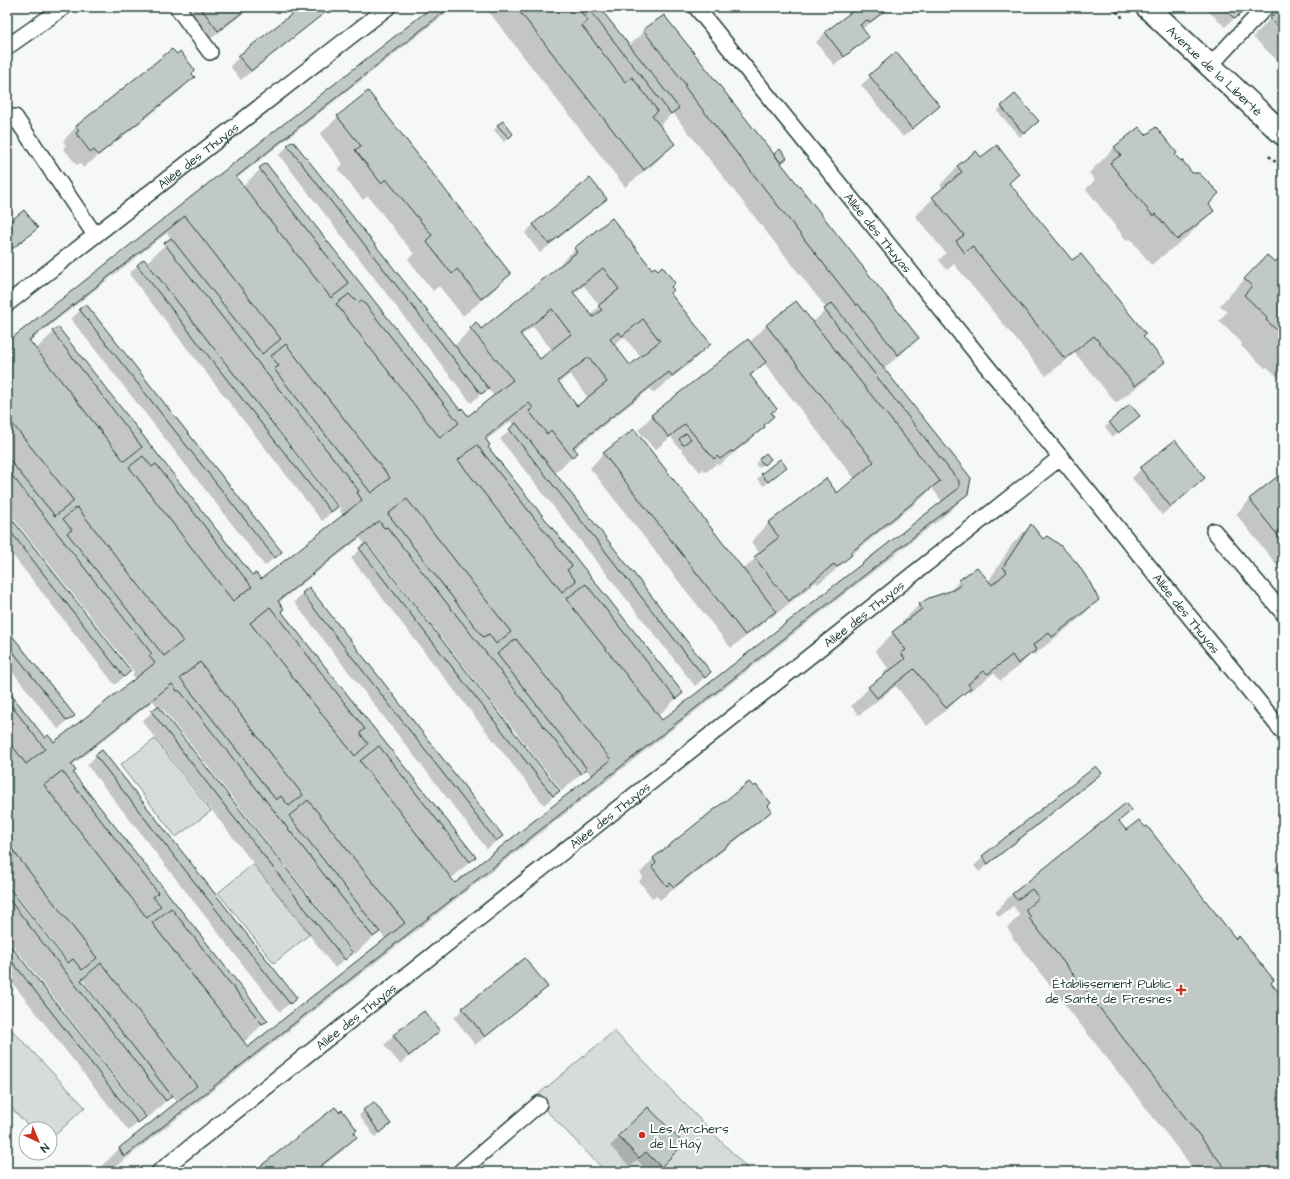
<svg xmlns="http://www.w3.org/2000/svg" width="1290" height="1179" font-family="'Architects Daughter',sans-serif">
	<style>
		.green { fill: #d6dcdb; stroke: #7a8c88 }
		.shadow { fill: #0003; fill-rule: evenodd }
		.building { fill: #c0c9c6; stroke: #1f3d34; fill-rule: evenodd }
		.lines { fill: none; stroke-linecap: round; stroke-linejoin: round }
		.lane-casing { stroke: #1f3d34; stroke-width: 18 }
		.secondary-casing { stroke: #1f3d34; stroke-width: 25 }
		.path { stroke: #1f3d34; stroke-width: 2.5; stroke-dasharray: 3 3; stroke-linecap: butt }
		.lane { stroke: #fff; stroke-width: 15 }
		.secondary { stroke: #fff; stroke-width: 22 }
		.poi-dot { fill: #c8321e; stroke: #fff; stroke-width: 1.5 }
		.labels { text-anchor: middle; stroke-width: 4; stroke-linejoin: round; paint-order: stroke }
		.street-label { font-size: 13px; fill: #1f3d34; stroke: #fff }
		.poi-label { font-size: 13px; fill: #1f3d34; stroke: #fff; text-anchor: end }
	</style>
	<rect width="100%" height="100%" fill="#f6f7f7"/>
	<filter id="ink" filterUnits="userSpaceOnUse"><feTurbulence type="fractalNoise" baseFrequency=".025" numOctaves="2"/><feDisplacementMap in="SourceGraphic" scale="8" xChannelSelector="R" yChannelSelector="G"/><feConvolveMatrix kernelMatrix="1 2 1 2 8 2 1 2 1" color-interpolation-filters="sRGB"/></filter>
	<g filter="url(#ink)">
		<path class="green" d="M155 739 211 811 176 837 120 765Z
			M253 864 310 934 274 963 218 893Z
			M13 1031 85 1107 50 1140V1129H31L7 1103V1036Z
			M614 1031 751 1172H606L534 1098Z"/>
		<path class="shadow" d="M183 7H252L204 44Z
			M302 7H331L241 80 230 66 239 57Z
			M434 7H454L236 179 242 187 266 164 460 412 468 417 494 396 487 388 471 403 279 155 288 146 454 346 476 324 481 330 558 268 557 267 575 249 652 271 670 287 669 293 710 344 692 362 653 393 650 389 574 449 577 453 554 474 710 672 695 686 500 439 515 426 511 421 485 441 487 447 682 693 658 716 662 721 941 503V500L932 488 921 499 850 556 832 573 818 584 816 582 771 618 769 616 761 625 731 648 590 468 603 454 634 430 743 570 760 554 751 542 768 524 826 480 837 494 855 479 764 363 750 377 775 409 770 414 763 426 750 440 719 465 716 464 706 472 703 469 700 472 680 448H679L671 437 655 450 638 430 652 416 748 340 750 342 766 326 796 302 812 323 827 309 673 113 659 126 674 144 656 162 625 187 485 7H598L629 46 644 31 664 16 774 155 780 150 786 158 780 163 918 337 900 355 883 369 968 493 949 512 109 1172H105L101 1167 119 1149 178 1103 172 1095 148 1118 7 938V887L68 965 70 964 7 883V691L45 739 54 744 136 679 132 675 134 672 7 510V343ZM167 233 171 239 146 263 138 265 129 274 322 521 337 507 270 422 271 420 341 509 340 511 343 516 261 581 252 576 58 328 35 350 29 342ZM584 286 600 306 590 315 573 294ZM533 327 552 350 540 360 521 336ZM624 337 641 357 629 366 613 345ZM570 374 588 398 577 407 559 383ZM360 538 365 545 351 558 544 805 559 791 366 546 369 545 562 791 586 769 592 777 455 885 451 879 475 857 280 612 278 603ZM153 701 158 707 142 721 335 968 351 953 159 709 162 708 355 954 379 931 386 940 248 1048 244 1042 266 1021 72 774 75 771 71 766ZM83 980 112 1019 111 1020 81 982Z
			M849 7H892L862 29 868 37 859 46 834 65 816 42 825 33 849 15 846 10Z
			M1204 7H1246L1225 27Z
			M1281 7H1283V66L1253 37Z
			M172 50 193 77 180 91 83 168 80 163 77 165 63 148 66 145 63 141 76 127Z
			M896 54 938 106 903 137 861 85Z
			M1015 95 1033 126 1020 137 997 111Z
			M338 117 510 274 492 292 463 316 439 286 433 291 408 259 414 254 368 196 363 200 338 169 343 164 320 134Z
			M498 126 512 134 504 142 494 130Z
			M1139 128 1146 136 1174 155 1213 210 1188 236 1151 265 1130 238 1127 241 1086 189 1095 180 1089 173 1114 148Z
			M976 152 1008 183 1072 261 1142 336 1164 362 1146 380 1116 403 1075 353 1046 376 954 264 947 270 939 260 946 253 915 216 943 189 940 185 957 167Z
			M605 199 596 208 540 253 525 233 534 224Z
			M7 225 37 228 28 237 7 254Z
			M1283 255V382L1267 367 1265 368 1241 346 1242 343 1219 321 1227 312 1220 305 1242 282 1267 256 1275 263Z
			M86 305 280 552 265 566 71 319Z
			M1130 406 1134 420 1113 437 1105 427Z
			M760 459 766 463 759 468 755 464Z
			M1141 469 1204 478 1162 515 1132 478Z
			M781 471 764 486 757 479 762 474Z
			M1283 474V573L1236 514 1250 500Z
			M7 514 130 671 115 685 7 548Z
			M1031 525 1042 540 1098 600 1080 618 1034 655 1032 653 1017 668 1000 681 994 673 969 692 967 690 951 706 927 726 896 686 859 715 851 706 869 688 886 675 884 672 888 668 875 651 893 633 903 625 901 623 919 605 930 599 947 593 960 581 988 582 1013 543Z
			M303 593 502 836 487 849 294 602Z
			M7 631 73 716 58 729 7 665Z
			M96 756 295 998 280 1012 87 765Z
			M1101 773 1092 782 979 872 974 866 983 857Z
			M749 783 771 810 757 824 660 900 656 896 652 898 639 881 643 877 640 873 653 859Z
			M1130 810 1119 822 1126 832 1270 983 1283 1000V1172H1196L1012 937 1013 936 1007 928 1020 915 1013 906 999 917 995 912 1012 894Z
			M1283 860V880L1274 869Z
			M7 942 144 1117 129 1131 7 976Z
			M525 960 546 987 537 996 475 1045 454 1018 463 1009Z
			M424 1012 439 1031 430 1040 400 1064 384 1045 393 1036Z
			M648 1109 682 1144 654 1172H648L637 1160 630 1167 610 1146Z
			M364 1111 390 1124 375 1137 359 1115Z
			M353 1133 356 1137 342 1151 315 1172H255Z"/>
		<path class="building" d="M200 7H249L218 31Z
			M301 7H332L251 71 238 56Z
			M432 7H450L236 177 331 298 349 284 259 168 266 163 460 410 462 408 468 416 513 380 470 328 476 322 481 329 577 252 574 248 612 218 652 269 655 267 658 270 662 266 675 283 671 287 674 290 670 293 711 344 672 376 669 372 573 447 578 453 572 457 551 430 547 434 529 411 533 408 529 403 485 438 490 445 488 447 683 693 676 699 586 584 566 599 662 720 959 488V481L953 474 824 309 832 303 971 478 968 494 124 1157 119 1148 197 1086 101 963 81 980 172 1096 166 1101 7 897V885L68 963 73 959 82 970 97 958 7 843V739L26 764 45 749 7 700V689L45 738 48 735 54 742 155 663 149 656 152 654 7 469V457L55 516 74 501 7 417V342ZM185 216 281 339 262 354 171 238 164 243 359 491 357 492 362 500 261 579 256 573 252 575 58 327 52 331 142 447 124 461 29 340ZM603 268 619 289 598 306 602 310 593 317 573 292ZM349 294 358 303 362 300 459 423 440 438 336 304ZM552 309 571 334 540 359 520 334ZM643 319 660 341 630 365 610 339 619 332 622 336ZM286 344 390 478 371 493 274 369 279 366 271 356ZM589 357 607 382 577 406 558 381ZM477 445 572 566 567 570 576 581 562 592 458 460ZM143 456 152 467 156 464 252 587 233 601 129 467ZM407 499 511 632 496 644 489 634 483 637 388 514ZM77 507 183 641 164 656 67 533 72 530 63 519ZM379 521 384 528 387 527 581 774 587 769 497 654 516 639 611 760 455 883 360 761 379 746 470 862 476 857 281 611 284 609 278 601ZM270 607 365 729 360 733 368 744 355 756 250 623ZM200 662 303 795 289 806 281 796 276 800 180 678ZM172 684 177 691H180L373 937 380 932 289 816 308 800 405 923 248 1047 152 923 171 908 262 1024 268 1021 73 773 76 771 71 764ZM62 771 158 893 153 897 161 906 147 918 44 785Z
			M516 7H577L588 21 582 26 625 82 632 77 658 111 652 116 675 144 644 170Z
			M587 7H599L679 108 671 114Z
			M858 7H890L870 22 867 20 860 25 869 37 844 57 825 32Z
			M1222 7H1247L1235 19Z
			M1281 7H1283V31L1271 19H1269Z
			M664 15 919 338 898 355 858 304 856 305 684 86 686 85 643 30Z
			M172 49 177 54 180 51 195 70 192 74 195 77 98 155 94 150 91 153 76 133 79 131 76 126Z
			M896 52 940 106 912 129 869 75Z
			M368 91 511 274 481 299 457 269 452 274 426 241 432 235 386 179 381 183 355 150 361 146 337 116Z
			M1015 94 1039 121 1024 134 1001 106Z
			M503 121 513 134 509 138 497 125Z
			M1139 127 1146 135 1156 127 1177 153 1175 155 1181 161 1182 160 1192 173H1199L1219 193 1209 204 1214 211 1177 240 1156 214 1153 216 1110 163 1121 155 1114 147Z
			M293 141 489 389 481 394 287 145Z
			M997 145 1019 174 1009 183 1072 260 1081 254 1146 334 1143 336 1165 362 1135 386 1094 336 1065 359 972 246 965 253 956 241 964 235 932 197 962 172 957 166 976 151 981 157Z
			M780 149 787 158 781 163 774 154Z
			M590 178 607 199 549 244 533 224Z
			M24 210 38 228 7 253V224Z
			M1283 254V336L1266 320 1267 317 1244 295 1252 286 1244 279 1267 255 1275 262Z
			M144 259 338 507 331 512 137 265Z
			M796 301 940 481 850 553 852 555 837 567 834 564 789 601 754 557 779 537 768 523 826 478 837 493 874 462 766 325Z
			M86 304 282 552 275 558 79 309Z
			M748 339 766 362 750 375 777 409 771 413 774 416 764 425 765 427 733 452 731 451 720 459 717 456 714 459 685 424 669 437 651 415Z
			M1130 404 1140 416 1118 433 1109 422Z
			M516 423 711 672 705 678 509 429Z
			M634 429 776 611 745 635 603 453Z
			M686 433 691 439 683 445 679 439Z
			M1175 440 1205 478 1171 507 1140 468Z
			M766 453 771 459 764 465 759 459Z
			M780 459 787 467 768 482 761 474Z
			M1283 472V542L1249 499Z
			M7 513 131 671 124 677 7 527Z
			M1031 524 1043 539 1047 536 1060 545 1077 563 1089 581 1099 600 1052 637 1049 633 1033 645 1036 650 1018 664 1012 655 988 674 984 671 968 684 971 688 946 708 914 669 877 698 868 687 905 659 901 653 906 650 892 632 922 609 919 604 929 598 953 590 961 585 959 580 977 567 992 585 1007 572 1003 567Z
			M366 543 560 791 553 796 359 548Z
			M309 587 503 836 496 841 302 593Z
			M7 629 75 716 67 721 7 644Z
			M158 706 353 953 345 960 151 711Z
			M102 750 297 998 290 1004 95 755Z
			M1096 766 1102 773 988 864 982 856Z
			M749 782 754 787 756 785 771 803 768 806 772 811 674 887 670 883 667 886 652 867 656 863 653 858Z
			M1126 803 1132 810 1119 821 1126 830 1139 820 1145 827 1147 826 1236 939 1239 936 1274 980 1271 983 1283 998V1172H1228L1029 918 1031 917 1025 910 1039 898 1032 889 1017 900 1012 894Z
			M7 941 146 1117 138 1123 7 955Z
			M525 958 548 987 485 1037 462 1008Z
			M424 1011 440 1031 409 1056 393 1035Z
			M374 1102 391 1124 380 1133 363 1110Z
			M335 1107 339 1112 342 1110 357 1130 354 1132 357 1137 313 1172H253Z
			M648 1107 684 1144 661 1167 646 1152 639 1158 618 1136Z"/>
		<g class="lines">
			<defs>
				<g id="lane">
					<path d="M177 7 210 52"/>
					<path id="s1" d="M696 7 1283 732"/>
					<path d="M7 47 64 7"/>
					<path d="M1210 66 1231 43 1266 7"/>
					<path d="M15 117 95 235"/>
					<path id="s2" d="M7 304 388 7"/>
					<path d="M1214 531 1283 613"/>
					<path id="s3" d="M159 1172 1061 457"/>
					<path d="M460 1172 539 1104"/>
				</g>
				<g id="secondary">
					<path id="s4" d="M1147 7 1283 134"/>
				</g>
			</defs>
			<use href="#lane" class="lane-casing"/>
			<use href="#secondary" class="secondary-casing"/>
			<path class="path" d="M1112 7 1124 19
				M1269 156 1283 169"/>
			<use href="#lane" class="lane"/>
			<use href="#secondary" class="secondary"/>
		</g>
	</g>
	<g class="poi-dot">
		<path d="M1179 984h4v4h4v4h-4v4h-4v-4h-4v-4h4z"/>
		<circle cx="642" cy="1135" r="4"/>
	</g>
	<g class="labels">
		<g class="street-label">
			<text dy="5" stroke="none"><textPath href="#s4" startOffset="93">Avenue de la Liberté</textPath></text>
			<text dy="5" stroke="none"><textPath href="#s2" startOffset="242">Allée des Thuyas</textPath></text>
			<text dy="5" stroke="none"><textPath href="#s1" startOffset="290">Allée des Thuyas</textPath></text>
			<text dy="5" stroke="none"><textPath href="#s3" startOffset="899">Allée des Thuyas</textPath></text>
			<text dy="5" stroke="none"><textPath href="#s1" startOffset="780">Allée des Thuyas</textPath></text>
			<text dy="5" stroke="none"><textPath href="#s3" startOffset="575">Allée des Thuyas</textPath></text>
			<text dy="5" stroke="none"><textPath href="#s3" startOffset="251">Allée des Thuyas</textPath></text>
		</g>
		<g class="poi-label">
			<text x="1172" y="988">Établissement Public<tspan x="1172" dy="15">de Santé de Fresnes</tspan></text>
			<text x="650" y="1133" text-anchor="start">Les Archers<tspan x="650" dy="15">de L'Haÿ</tspan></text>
		</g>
	</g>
	<rect width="1290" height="1179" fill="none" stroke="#fff" stroke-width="24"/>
	<rect x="12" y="12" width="1266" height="1155" fill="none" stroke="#1f3d34" stroke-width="1.5" filter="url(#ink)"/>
	<g transform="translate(38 1141) rotate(136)"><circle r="19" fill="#ffffff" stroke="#a5b1ae"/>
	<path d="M0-3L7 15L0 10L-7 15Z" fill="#c8321e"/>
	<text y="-6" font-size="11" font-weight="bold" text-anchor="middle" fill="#1f3d34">N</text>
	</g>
</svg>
